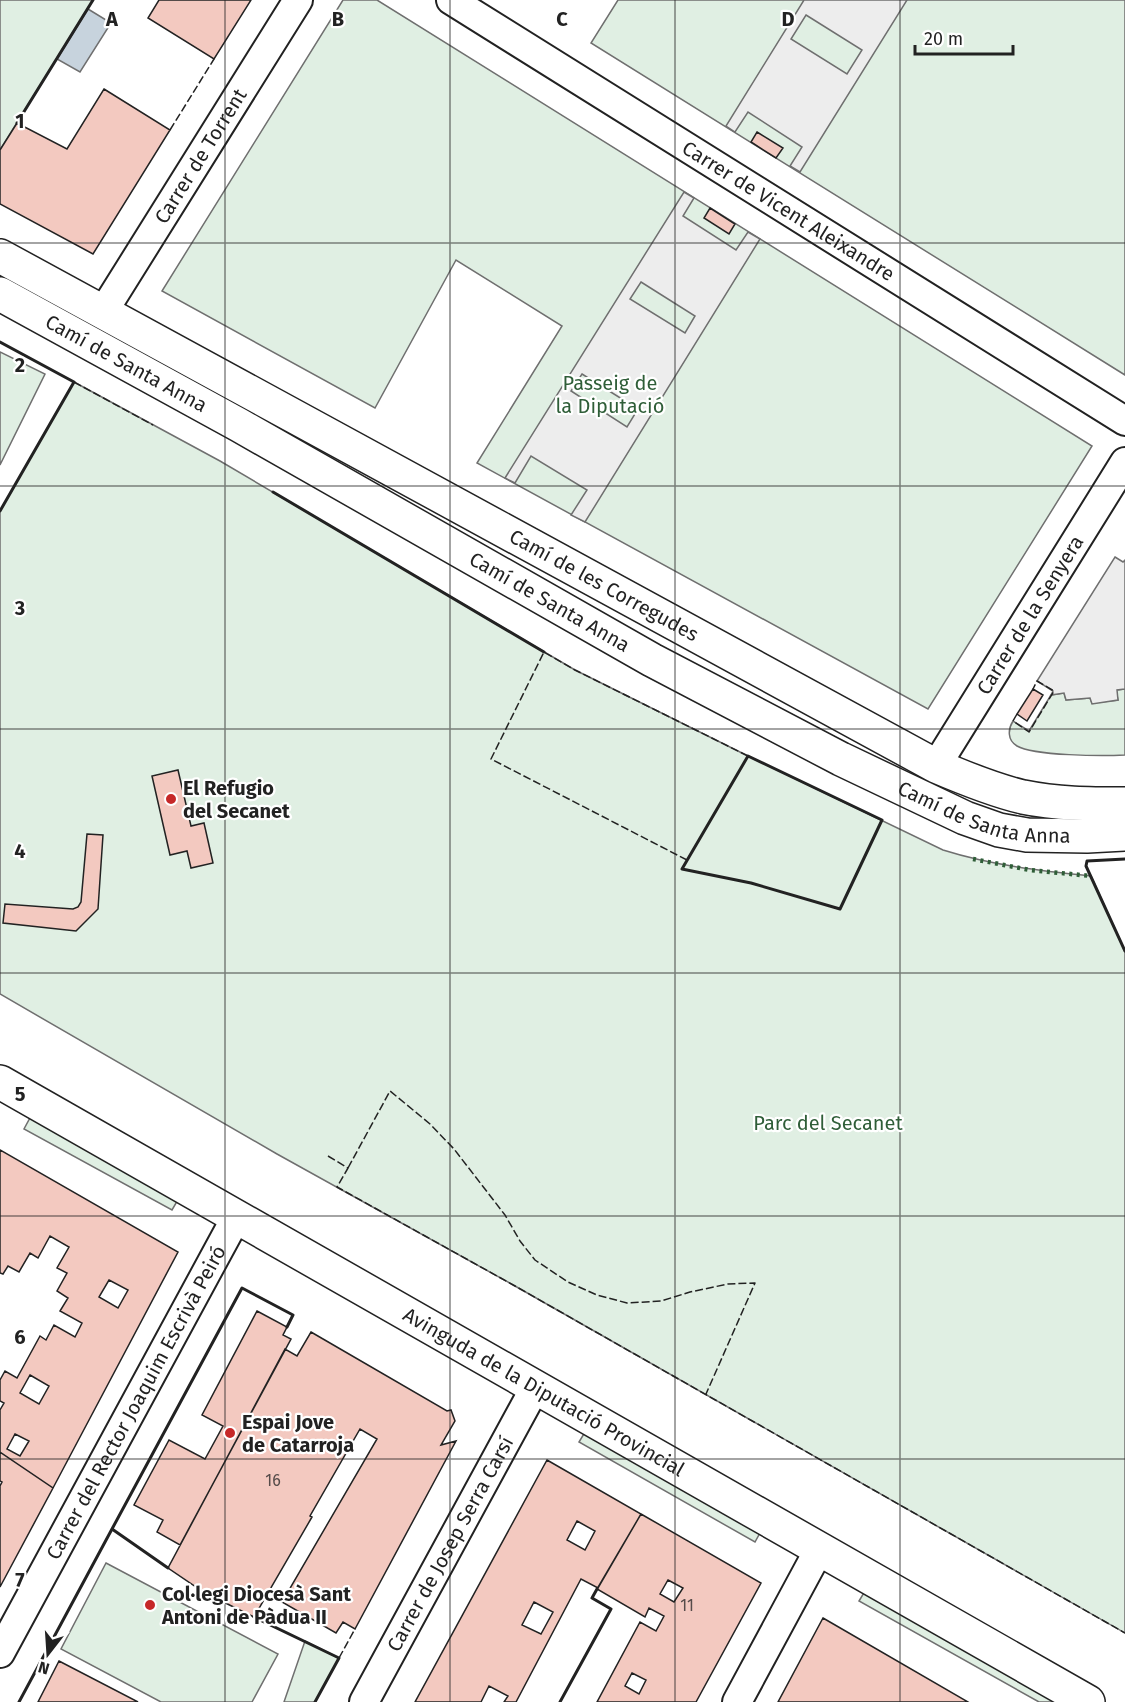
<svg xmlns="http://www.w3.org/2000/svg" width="1125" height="1702" font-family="'Fira Sans',sans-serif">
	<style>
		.green { fill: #e0efe3; stroke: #6f6f6f; stroke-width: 1.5 }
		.parking { fill: #ededed; stroke: #6f6f6f; stroke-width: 1.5; fill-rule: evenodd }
		.water { fill: #c7d3dd; stroke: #6f6f6f; stroke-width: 1.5 }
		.building { fill: #f3c9c0; stroke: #222; stroke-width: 1.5; fill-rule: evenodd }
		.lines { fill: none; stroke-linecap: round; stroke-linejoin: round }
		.minor-casing { stroke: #222; stroke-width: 32 }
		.tertiary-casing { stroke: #222; stroke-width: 36 }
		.minor { stroke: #fff; stroke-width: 28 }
		.tertiary { stroke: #fff; stroke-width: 33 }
		.hedge { stroke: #2f5e38; stroke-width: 4.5; stroke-dasharray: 3 4.5; stroke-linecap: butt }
		.fence { stroke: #222; stroke-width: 1.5; stroke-dasharray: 8 3; stroke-linecap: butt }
		.wall { stroke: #222; stroke-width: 3 }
		.grid { fill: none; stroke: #222; stroke-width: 1.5; stroke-opacity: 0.55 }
		.poi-dot { fill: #c62828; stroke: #fff; stroke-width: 2 }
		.labels { text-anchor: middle; stroke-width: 4.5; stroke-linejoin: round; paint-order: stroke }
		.number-label { font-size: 16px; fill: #564c4a }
		.street-label { font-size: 20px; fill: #222; stroke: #fff }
		.park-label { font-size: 20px; fill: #2f5e38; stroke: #fff }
		.poi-label { font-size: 20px; font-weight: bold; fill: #222; stroke: #fff; text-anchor: start }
		.grid-label { font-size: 20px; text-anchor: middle; font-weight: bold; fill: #222; stroke: #fff; stroke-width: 4.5; stroke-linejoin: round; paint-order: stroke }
	</style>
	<rect width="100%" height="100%" fill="#fff"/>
	<path class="green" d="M0 0H93L0 150Z
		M343 0H377L1092 446 928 709 477 463 562 326 456 260 375 408 162 291Z
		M618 0H1125V375L591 43Z
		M0 352 45 374 0 465Z
		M74 382 220 461 575 670 748 756 943 850C991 865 1040 871 1091 876L1125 951V1633L515 1286 277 1154 0 994V511Z
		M1125 689V755C1103 756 1034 756 1017 746 1007 740 1008 729 1013 721L1029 731 1051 695 1064 693 1066 700 1090 698 1092 703 1118 700 1116 690Z
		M31 1116 179 1198 172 1210 24 1129Z
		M585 1432 761 1531 755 1542 579 1442Z
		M106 1563 278 1654 252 1702H161L61 1649Z
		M865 1591 1062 1702H1039L859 1601Z
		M305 1641 339 1658 315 1702H284Z"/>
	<path class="parking" d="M804 0H907L800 172 790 166 802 147 748 112 735 132 726 126ZM806 15 862 50 847 74 791 39Z
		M684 192 694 198 683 216 736 250 748 232 760 239 585 522 571 515 587 490 531 456 515 483 505 478ZM641 282 695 316 685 333 630 299ZM582 374 638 409 627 427 571 391Z
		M1115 557 1123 562 1125 560V689L1117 690 1118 700 1092 704 1090 698 1066 700 1064 693 1051 695 1053 691 1037 681Z"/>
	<path class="water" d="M88 9 111 23 80 72 57 59Z"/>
	<path class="building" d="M159 0H251L214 59 148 18Z
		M104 89 170 130 93 254 0 204V150L17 123 67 149Z
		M757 132 783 148 776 158 751 142Z
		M710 208 735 224 729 234 704 218Z
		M1033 689 1043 695 1027 721 1017 714Z
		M178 770 191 826 204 823 213 863 191 868 187 851 170 855 152 776Z
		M87 834 103 835 98 909 76 931 3 923 5 904 73 909 78 907 81 902Z
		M0 1150 178 1252 53 1488 0 1452V1410L4 1403 0 1401V1380L5 1371 17 1378 40 1336 46 1340 54 1325 75 1337 82 1323 60 1311 68 1298 57 1291 67 1273 57 1268 69 1247 50 1236 38 1258 30 1253 19 1272 8 1266 3 1274 0 1273ZM109 1280 128 1290 118 1308 99 1297ZM30 1375 49 1386 39 1404 20 1393ZM15 1434 29 1441 20 1456 7 1449Z
		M257 1311 287 1327 283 1335 291 1339 180 1545 157 1532 163 1520 134 1505 169 1440 205 1459 223 1426 202 1415Z
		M311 1332 447 1411 451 1410 455 1421 441 1445 456 1441 355 1629 343 1622 336 1633 282 1602 377 1439 360 1429 310 1516 312 1517 254 1617 205 1593 168 1568 285 1349 297 1356Z
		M0 1452 53 1488 0 1587V1486L2 1482 0 1481Z
		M547 1460 641 1514 598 1588 581 1579 516 1702H504L508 1696 489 1686 481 1702H415ZM577 1521 595 1531 585 1550 567 1540ZM534 1602 553 1612 541 1634 522 1625Z
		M641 1514 761 1583 696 1702H597L640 1622 656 1631 664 1616 649 1608 645 1617 597 1589ZM668 1580 683 1588 674 1602 660 1594ZM632 1673 646 1680 639 1694 625 1686Z
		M823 1618 968 1702H778Z
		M59 1661 138 1702H38Z"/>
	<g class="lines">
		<defs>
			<g id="minor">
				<path id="s1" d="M451 0 1125 421"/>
				<path id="s2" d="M103 312 298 0"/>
				<path id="s3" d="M936 766 1125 462"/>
				<path id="s4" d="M0 1653 237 1216"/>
				<path id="s5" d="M364 1702 536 1386"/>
				<path d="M737 1702 820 1548"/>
			</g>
			<g id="tertiary">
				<path id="s6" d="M0 256 936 766C964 778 993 790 1023 797 1057 804 1091 804 1125 804"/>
				<path id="s7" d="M0 294 239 425 652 660 841 759 965 818 999 830 1027 835 1087 836 1125 834"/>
				<path id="s8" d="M0 1082 1088 1702"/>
			</g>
		</defs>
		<use href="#minor" class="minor-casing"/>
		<use href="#tertiary" class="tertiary-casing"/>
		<use href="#minor" class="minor"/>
		<use href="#tertiary" class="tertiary"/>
		<path class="hedge" d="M973 859 1030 870 1091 876"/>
		<path class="fence" d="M170 130 214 59
			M74 382 153 425
			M1017 714 1013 721 1029 732 1054 691 1037 681 1033 689
			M687 860 491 759 544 652 575 670 748 756
			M328 1156 348 1168 337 1187 515 1286 1125 1633
			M348 1168 390 1091 430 1124 454 1149 505 1215 520 1241 535 1260 568 1282 597 1295 627 1303 661 1301 690 1292 728 1284 755 1283 706 1394
			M339 1658 355 1629"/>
		<path class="wall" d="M17 123 93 0
			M0 342 74 382 0 511
			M273 492 544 652
			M748 756 882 820 840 909 751 883 682 869Z
			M1125 859 1087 861 1086 866 1125 951
			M168 1568 112 1529 242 1288 293 1315 287 1327
			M254 1617 339 1658 315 1702
			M19 1702 112 1529
			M560 1702 611 1609 592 1598 597 1589"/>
	</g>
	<path class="grid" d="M225 0V1702M450 0V1702M675 0V1702M900 0V1702M0 243H1125M0 486H1125M0 729H1125M0 973H1125M0 1216H1125M0 1459H1125"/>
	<g class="poi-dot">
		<circle cx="171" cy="799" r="6"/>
		<circle cx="230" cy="1433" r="6"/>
		<circle cx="150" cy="1605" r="6"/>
	</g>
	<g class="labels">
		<g class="number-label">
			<text x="273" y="1486">16</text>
			<text x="687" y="1611">11</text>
		</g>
		<g class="street-label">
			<text dy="7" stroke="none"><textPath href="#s2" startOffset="184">Carrer de Torrent</textPath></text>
			<text dy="7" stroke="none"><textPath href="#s1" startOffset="398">Carrer de Vicent Aleixandre</textPath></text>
			<text dy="7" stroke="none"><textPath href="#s7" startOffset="144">Camí de Santa Anna</textPath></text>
			<text dy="7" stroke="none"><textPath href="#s6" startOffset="688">Camí de les Corregudes</textPath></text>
			<text dy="7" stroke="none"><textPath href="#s7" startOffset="630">Camí de Santa Anna</textPath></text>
			<text dy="7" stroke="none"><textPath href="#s3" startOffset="178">Carrer de la Senyera</textPath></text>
			<text dy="7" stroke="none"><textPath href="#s7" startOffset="1116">Camí de Santa Anna</textPath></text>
			<text dy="7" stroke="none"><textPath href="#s8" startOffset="626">Avinguda de la Diputació Provincial</textPath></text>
			<text dy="7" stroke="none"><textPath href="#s4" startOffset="285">Carrer del Rector Joaquim Escrivà Peiró</textPath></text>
			<text dy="7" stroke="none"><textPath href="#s5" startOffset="180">Carrer de Josep Serra Carsí</textPath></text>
		</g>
		<g class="park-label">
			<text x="610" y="390">Passeig de<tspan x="610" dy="23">la Diputació</tspan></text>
			<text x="828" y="1130">Parc del Secanet</text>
		</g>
		<g class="poi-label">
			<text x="183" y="795">El Refugio<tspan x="183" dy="23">del Secanet</tspan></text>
			<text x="242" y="1429">Espai Jove<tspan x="242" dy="23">de Catarroja</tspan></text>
			<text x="162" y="1601">Col·legi Diocesà Sant<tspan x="162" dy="23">Antoni de Pàdua II</tspan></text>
		</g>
	</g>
	<g class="grid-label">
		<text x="112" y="26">A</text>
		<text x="338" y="26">B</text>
		<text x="562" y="26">C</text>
		<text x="788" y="26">D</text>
		<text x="20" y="128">1</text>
		<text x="20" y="372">2</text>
		<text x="20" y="615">3</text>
		<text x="20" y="858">4</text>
		<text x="20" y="1101">5</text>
		<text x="20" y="1344">6</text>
		<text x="20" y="1587">7</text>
	</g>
	<g transform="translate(48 1654) rotate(197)" stroke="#ffffff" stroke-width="4.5" paint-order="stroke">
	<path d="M0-4.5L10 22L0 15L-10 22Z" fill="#222222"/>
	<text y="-9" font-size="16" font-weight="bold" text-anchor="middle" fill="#222222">N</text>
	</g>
	<path d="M915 45v9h98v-9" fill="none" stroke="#222222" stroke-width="3"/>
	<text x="924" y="45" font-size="18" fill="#222222" stroke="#ffffff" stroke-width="4.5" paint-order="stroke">20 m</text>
</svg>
